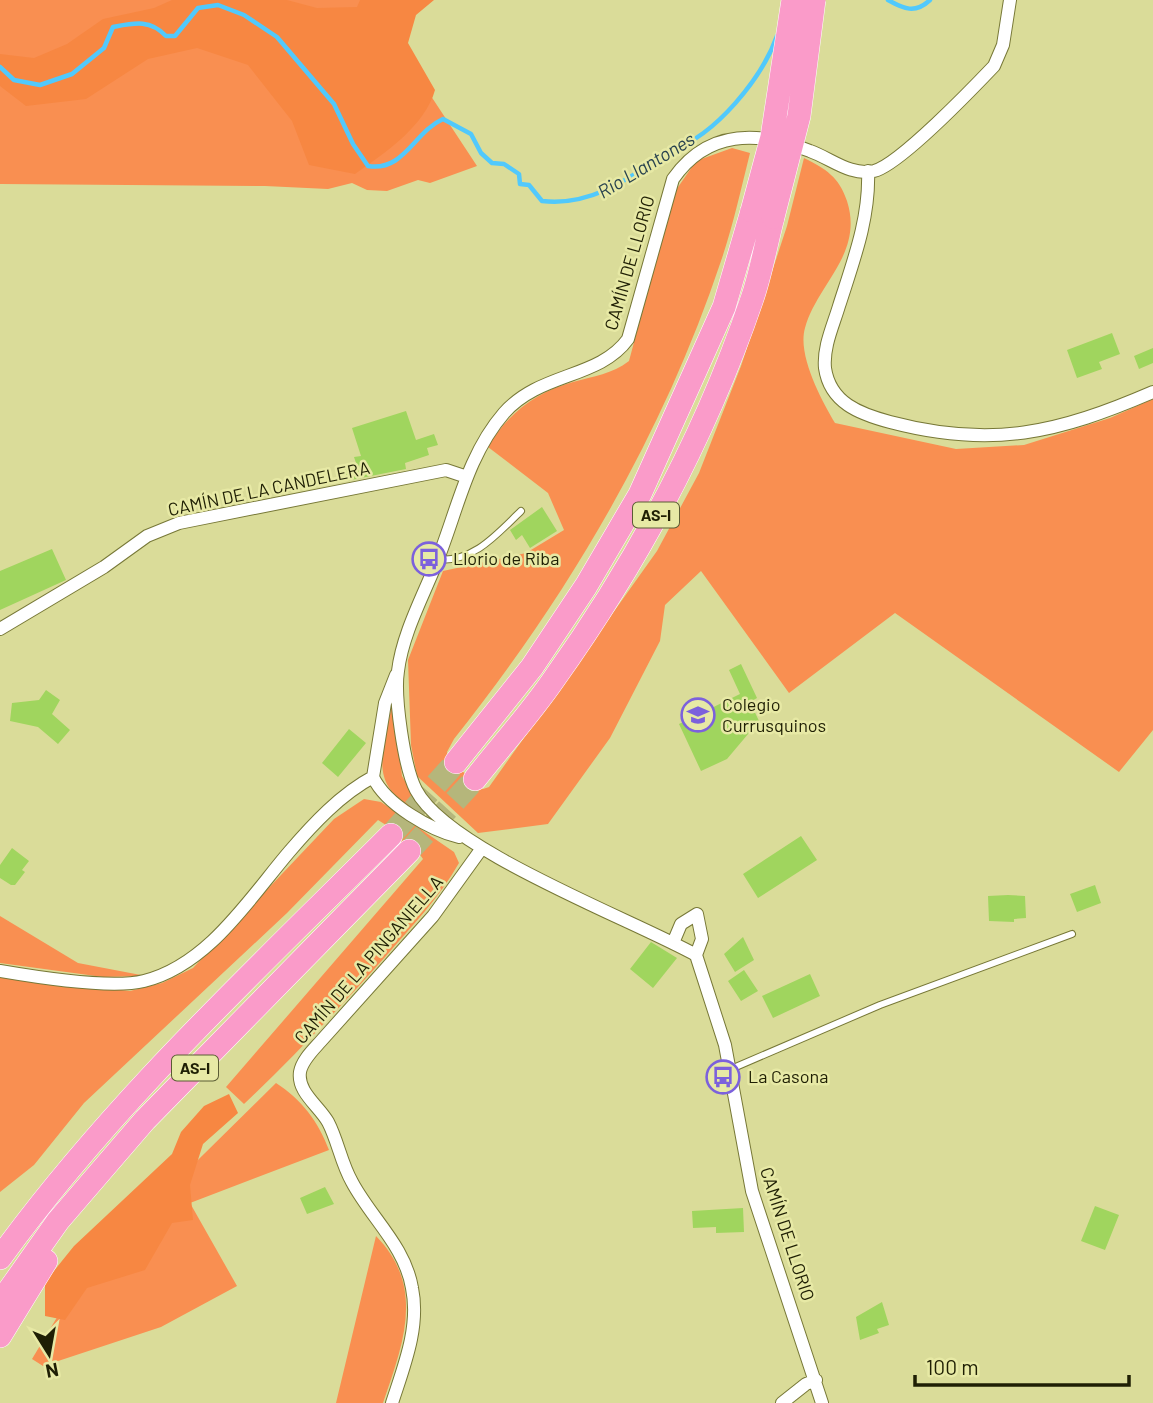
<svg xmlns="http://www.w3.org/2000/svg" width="1153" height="1403" font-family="Barlow,sans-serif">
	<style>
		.green { fill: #f98f51 }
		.forest { fill: #f78742 }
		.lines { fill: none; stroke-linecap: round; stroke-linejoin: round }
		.stream { stroke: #51c9fc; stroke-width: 4.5 }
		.building { fill: #a0d55e }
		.highway-tunnel { stroke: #b5b67b; stroke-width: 23; stroke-dasharray: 23 11; stroke-linecap: butt }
		.lane-casing { stroke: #777837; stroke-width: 8 }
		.street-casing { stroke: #777837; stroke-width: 14 }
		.highway-casing { stroke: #fff; stroke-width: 24 }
		.lane { stroke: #fff; stroke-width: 6 }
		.street { stroke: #fff; stroke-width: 12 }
		.highway { stroke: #fa9bc9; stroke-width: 23 }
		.highway-bridge-casing { stroke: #fff; stroke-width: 24; stroke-linecap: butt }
		.highway-bridge { stroke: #fa9bc9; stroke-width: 23 }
		.labels { text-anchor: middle; stroke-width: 5; stroke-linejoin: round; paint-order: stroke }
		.shield { fill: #e7e9a5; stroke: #5b5c34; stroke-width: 2 }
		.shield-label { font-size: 16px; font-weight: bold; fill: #1f1f04 }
		.street-label { font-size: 18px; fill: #1f1f04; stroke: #e7e9a5 }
		.poi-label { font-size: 18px; fill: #1f1f04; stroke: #e7e9a5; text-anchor: start }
		.water-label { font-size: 19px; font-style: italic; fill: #29434f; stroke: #e7e9a5 }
	</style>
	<rect width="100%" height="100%" fill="#dadc99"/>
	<path class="green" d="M0 0H425L410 10 402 45 427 90 477 166 430 183 418 180 387 191 367 190 352 183 328 189 265 186 0 184Z
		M732 148 750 153C741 189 733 226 721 261 663 435 568 596 454 739L447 752 448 759 483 789 489 787 657 551 699 473 741 366 787 226 804 158C826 169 839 177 847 201 864 254 817 284 805 328 797 355 822 401 835 423L956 449 1024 445 1110 418 1153 399V730L1119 772 895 613 789 693 701 571 665 605 660 641 610 738 548 824 478 833 417 776 411 745 408 660 443 571 526 553 564 530 548 493 488 447C507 414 536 392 573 382 594 376 612 374 629 361L674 193 696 161Z
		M393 699 402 776 425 814C363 788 384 752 393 699Z
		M364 799 381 802 454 852 459 863C440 897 411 927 386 956 340 1007 294 1057 244 1104L226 1087 423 859 416 849 401 843 397 832 378 820 287 913 84 1103 34 1165 0 1192V977L130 991 162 983 193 968 334 819Z
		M0 916 78 963 146 976 103 977 0 963Z
		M276 1083C302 1100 318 1121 329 1150L190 1203 237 1286 161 1327 43 1366 32 1359 74 1289 136 1221Z
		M376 1236C426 1287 403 1344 383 1403H336Z"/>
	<path class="forest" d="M172 0H287L317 8 357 7 360 0H434L416 15 408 43 435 90C425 126 385 153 355 174L309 165 292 121 248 65 197 48 148 59 86 99 26 106 0 86V54L34 58 67 44 103 19 154 8Z
		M229 1094 238 1113 203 1144 190 1185 193 1220 172 1223 145 1270 87 1288 65 1320 45 1316V1282L74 1246 172 1154 181 1132 204 1106Z"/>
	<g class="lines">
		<path class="stream" d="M888 0C904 9 915 14 930 0
			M0 67 14 80 40 85 72 74 104 48 113 27C134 23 150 19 166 36H175L198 8 218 5 244 15 277 37 334 104 353 144 368 166C404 172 414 132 443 119L471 134 481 153 492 163 504 164 519 174 520 184 529 185 542 201C592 207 631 177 672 150 716 135 762 78 777 36"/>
	</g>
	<path class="building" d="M1112 333 1120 354 1099 362 1102 369 1077 378 1067 350Z
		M1153 348V363L1139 369 1134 356Z
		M406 411 416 440 434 434 438 445 427 448 429 455 405 463 406 469 346 481 342 467 356 463 354 457 361 456 352 428Z
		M542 507 557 531 530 548 522 535 516 540 510 530Z
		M52 549 66 580 0 610V571Z
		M741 664 757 698 750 702 759 721 727 759 701 771 679 724 740 694 729 670Z
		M46 690 60 700 52 714 70 730 58 744 38 727 10 721 12 703 39 700Z
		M349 729 366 743 338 777 322 763Z
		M801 836 817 860 758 898 743 874Z
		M12 848 29 861 22 870 25 872 15 885H11L0 878V865Z
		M1095 885 1101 903 1077 912 1070 894Z
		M1008 895 1025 896 1026 918 1014 919V922L989 921 988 896Z
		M743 937 754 960 735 972 724 954Z
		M651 942 677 958 653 988 630 969Z
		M744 970 758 991 741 1001 728 981Z
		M810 974 820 996 773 1018 762 996Z
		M325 1187 334 1204 307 1214 300 1198Z
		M1095 1206 1119 1215 1105 1250 1081 1241Z
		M743 1208 744 1232 716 1233V1227L693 1228 692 1211Z
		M882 1302 889 1325 877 1329 879 1333 860 1340 856 1317Z"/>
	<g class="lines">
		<path class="highway-tunnel" d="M391 835 456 762
			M409 851 475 779"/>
		<defs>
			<path id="lane" d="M438 560C475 561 496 535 521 511
				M731 1069 880 1005 1072 934"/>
			<path id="street" d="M868 171C870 218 853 262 839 306 833 326 823 347 825 368 830 403 860 414 890 422 992 449 1058 433 1153 392
				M0 629 104 567 147 536 179 523 446 470 467 477
				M396 675 385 703 373 777C386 805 431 830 459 837
				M673 943 681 924 697 914 702 939 696 955
				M0 971C35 977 111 989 144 981 208 965 249 899 289 852 313 824 341 794 373 777
				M392 1403C404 1366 420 1327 412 1288 405 1246 371 1218 352 1182 341 1163 338 1141 328 1122 319 1106 297 1092 300 1072 302 1060 314 1049 321 1041L433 916 482 848
				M782 1403 806 1384 816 1380
				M822 1403 752 1191 725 1045 696 955C631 919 447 850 416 790 404 767 394 696 398 671 402 637 420 602 433 571 456 518 465 458 504 413 540 372 599 379 628 339L673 179C707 130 757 130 810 151 832 159 850 176 874 171 899 165 974 87 994 66L1003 45 1010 0"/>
			<path id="highway" d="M456 762 532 667 586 586 640 494 724 307 752 211
				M475 779C501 746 530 714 554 679 636 564 706 434 752 299 761 273 766 244 773 217
				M0 1258C113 1102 255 971 391 835
				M0 1303 58 1221 145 1120 409 851
				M0 1336 46 1261"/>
		</defs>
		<use href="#lane" class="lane-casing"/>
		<use href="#street" class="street-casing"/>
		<use href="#highway" class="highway-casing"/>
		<use href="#lane" class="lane"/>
		<use href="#street" class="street"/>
		<use href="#highway" class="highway"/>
		<defs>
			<path id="highway-bridge" d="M752 211 772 137 793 0
				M773 217 799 116 814 0"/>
		</defs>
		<use href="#highway-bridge" class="highway-bridge-casing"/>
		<use href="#highway-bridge" class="highway-bridge"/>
	</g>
	<defs>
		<symbol id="bus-ring" viewBox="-11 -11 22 22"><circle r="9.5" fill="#e7e9a5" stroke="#7c61dc" stroke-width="1.5"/><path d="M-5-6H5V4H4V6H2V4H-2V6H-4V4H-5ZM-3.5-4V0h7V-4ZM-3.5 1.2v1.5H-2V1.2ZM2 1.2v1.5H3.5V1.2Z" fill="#7c61dc"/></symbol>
		<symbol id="school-ring" viewBox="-11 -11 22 22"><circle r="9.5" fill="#e7e9a5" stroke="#7c61dc" stroke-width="1.5"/><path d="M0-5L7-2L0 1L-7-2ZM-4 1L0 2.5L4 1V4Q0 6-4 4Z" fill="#7c61dc"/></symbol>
	</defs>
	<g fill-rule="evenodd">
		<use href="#bus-ring" x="410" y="540" width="38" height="38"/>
		<use href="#school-ring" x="679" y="696" width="38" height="38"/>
		<use href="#bus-ring" x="704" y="1058" width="38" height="38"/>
	</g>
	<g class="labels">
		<g class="shield">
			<rect x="633" y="502.5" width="46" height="25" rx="5"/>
			<rect x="172" y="1055.5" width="46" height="25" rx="5"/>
		</g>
		<g class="shield-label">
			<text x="656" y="521">AS-I</text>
			<text x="195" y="1074">AS-I</text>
		</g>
		<g class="street-label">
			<text transform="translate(630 263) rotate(-74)" y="6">CAMÍN DE LLORIO</text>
			<text transform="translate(269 489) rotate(-12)" y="6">CAMÍN DE LA CANDELERA</text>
			<text transform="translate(369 960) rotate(-49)" y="6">CAMÍN DE LA PINGANIELLA</text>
			<text transform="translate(787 1234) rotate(72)" y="6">CAMÍN DE LLORIO</text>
		</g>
		<g class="poi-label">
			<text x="453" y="565">Llorio de Riba</text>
			<text x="722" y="711">Colegio<tspan x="722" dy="21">Currusquinos</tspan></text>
			<text x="748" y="1083">La Casona</text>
		</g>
		<g class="water-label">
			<text transform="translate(646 165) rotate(-31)" y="7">Rio Llantones</text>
		</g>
	</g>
	<g transform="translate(49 1354) rotate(169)" stroke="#e7e9a5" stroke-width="5" paint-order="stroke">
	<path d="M0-5L12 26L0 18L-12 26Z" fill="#1f1f04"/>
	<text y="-10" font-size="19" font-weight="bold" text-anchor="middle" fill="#1f1f04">N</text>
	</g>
	<path d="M915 1375v10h214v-10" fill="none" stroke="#1f1f04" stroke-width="3.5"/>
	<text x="926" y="1375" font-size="21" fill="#1f1f04" stroke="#e7e9a5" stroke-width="5" paint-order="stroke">100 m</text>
</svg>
